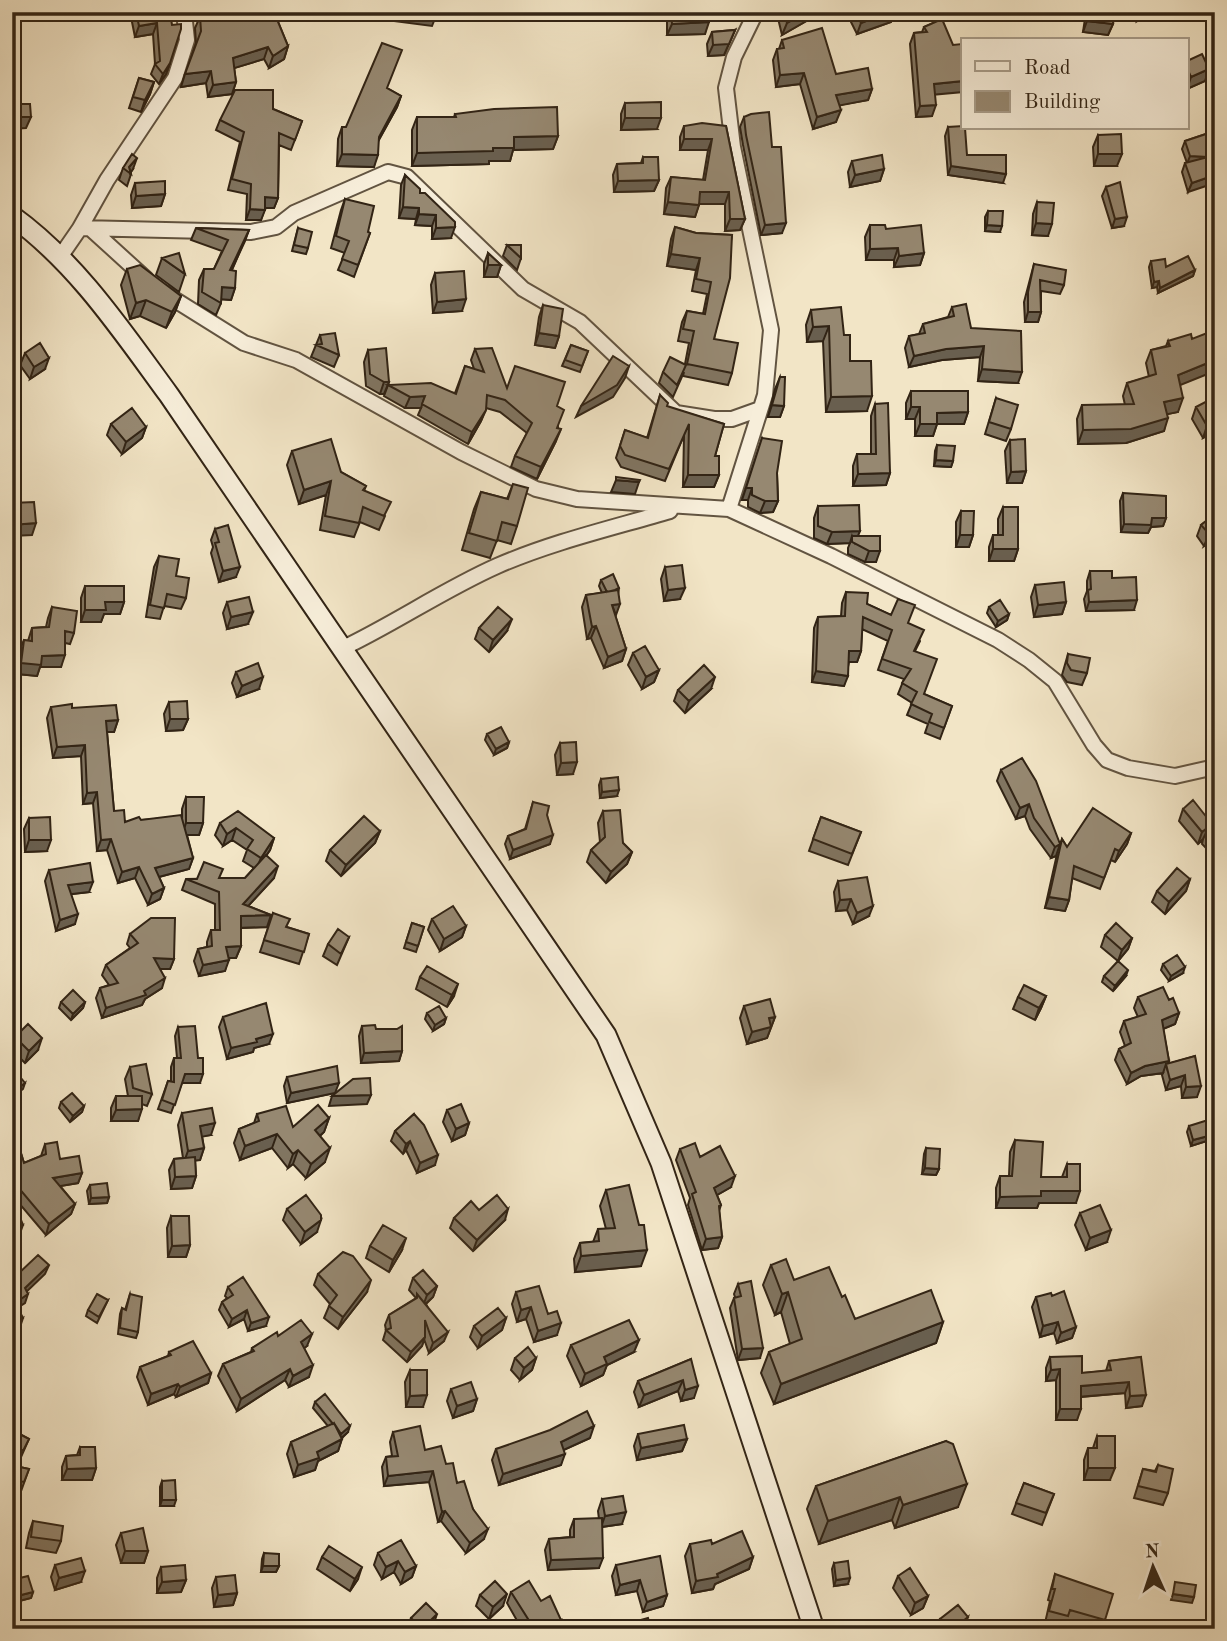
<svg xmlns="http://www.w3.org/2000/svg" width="1227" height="1641" font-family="'Old Standard TT',serif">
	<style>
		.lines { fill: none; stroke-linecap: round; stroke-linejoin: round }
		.street-casing { stroke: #625441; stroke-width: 18 }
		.secondary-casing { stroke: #322415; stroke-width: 23 }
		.street { stroke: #f7eeda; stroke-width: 14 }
		.secondary { stroke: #f7eeda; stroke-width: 19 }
		.wall { fill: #817561; stroke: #322415; stroke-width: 2 }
		.shaded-wall { fill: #695f4f; stroke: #322415; stroke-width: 2 }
		.building { fill: #968871; stroke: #322415; stroke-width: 2 }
	</style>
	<rect width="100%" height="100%" fill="#f2e5c6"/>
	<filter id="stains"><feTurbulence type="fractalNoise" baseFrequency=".00286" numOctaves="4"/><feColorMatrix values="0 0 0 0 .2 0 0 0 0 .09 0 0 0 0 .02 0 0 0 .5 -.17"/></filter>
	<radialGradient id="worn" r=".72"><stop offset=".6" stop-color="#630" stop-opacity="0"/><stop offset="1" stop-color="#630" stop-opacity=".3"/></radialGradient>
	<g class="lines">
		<defs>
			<path id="street" d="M184 12 187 40 175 78 107 180 80 228 251 232 276 227 294 213 388 172 407 177 523 289 580 322 676 413 714 419H732L760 409
				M90 228 146 279
				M60 257 80 228
				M164 293 244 343 296 360 461 452 536 489 577 499 729 509 831 556 998 640 1029 660 1055 681 1094 745 1107 760 1128 768 1175 776 1215 767
				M729 509 765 395 771 330 733 147 726 88 734 57 756 12
				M341 649C394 624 443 590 497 566 552 542 612 528 670 511"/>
			<path id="secondary" d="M12 216C77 263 122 331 169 395L606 1035 661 1163 814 1629"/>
		</defs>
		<use href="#street" class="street-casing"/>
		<use href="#secondary" class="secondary-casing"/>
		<use href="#street" class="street"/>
		<use href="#secondary" class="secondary"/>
	</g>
	<path class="wall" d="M130 12H170V63L166 74 159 84 151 74 155 64 153 34 135 37Z
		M197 12H274L288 46 284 59 269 68 264 59 234 68 236 82 232 94 208 97 206 83 181 87 196 43 195 28 199 19Z
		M670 12H708L705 34 667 35V21Z
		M778 12H822L782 35 777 14Z
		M846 12H895L891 22 857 34Z
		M1086 12H1114L1113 24 1108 35 1083 32Z
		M1132 12H1151L1137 21Z
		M942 19 932 116 916 117 910 44 914 33 922 32 924 27Z
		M735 30 724 55 708 56 707 44 712 32Z
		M782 40 836 74 872 89 868 100 839 105 836 122 813 129 800 84 776 87 773 60 777 49H779Z
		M1187 61 1205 81 1187 89Z
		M139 78 154 82 150 94 141 112 129 108Z
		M387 88 401 96 397 107 378 141 374 167 337 166 338 139 342 127H346Z
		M625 103 657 129 621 130V114Z
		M273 109 302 121 291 150 279 145 278 198 274 208H265L261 220H246L247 194 228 190 240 142 216 130 220 120Z
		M455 114 558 136 553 149 513 150 510 161H489V164L412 166V130L417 117H454Z
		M744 117 772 147 782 233 761 235 743 145 740 127Z
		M684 126H726L745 219 740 230 725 231V204H699L695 217 664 214 666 188 671 177 703 180 708 150H680V137Z
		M948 127 967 155 1003 183 948 175 945 136Z
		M1215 131 1188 192 1182 172 1185 163H1187L1182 149 1185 141Z
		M1098 135 1117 166H1094L1093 147Z
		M643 157 659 180 654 191 614 192 613 175 617 164 641 163Z
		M852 161 884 169 880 181 850 187 848 172Z
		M123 168 133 169 131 172V174L127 186 119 180Z
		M405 175 420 193 451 238 432 239V226L415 225 416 219 399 218 401 185Z
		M135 183 165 194 161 206 132 208 131 195Z
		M1106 187 1124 226 1112 228 1102 196Z
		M345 199 368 232 370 233 354 277 338 270 345 253 331 248 341 210Z
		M1037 202 1048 236 1032 235 1033 214Z
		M988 211 1000 232 985 231V217Z
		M870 225 886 229 924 253 920 265 894 267V260H866L865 237Z
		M675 227 696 233 732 235 714 339 732 373 728 385 683 376 684 372 673 397 659 383 663 372 685 364 689 343 678 341 682 322 687 311 703 314 707 294 692 291 696 270 667 266 671 239Z
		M196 228 249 230 232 270 235 288 231 300 221 299V303L216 315 198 304 199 280 204 269H214L222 251 191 240Z
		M298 228 308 248 306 254 292 251Z
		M507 245 521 258 517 270 503 256Z
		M488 253 501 265 497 277H484V264Z
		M162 258 185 274 179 292 156 275Z
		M1151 261 1166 267 1195 270 1193 276 1158 293 1157 287 1152 288 1149 267Z
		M1034 264 1064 285 1060 294 1041 291V312L1038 322H1025L1024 302Z
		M127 269 181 296 175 312 166 328 140 316 130 319 121 285Z
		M435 273 462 311 433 313 431 285Z
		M543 305 559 336 555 348 535 345 539 317Z
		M952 307 971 328 1018 383 978 381 980 357 942 360 909 367 905 348 909 336 919 334 923 324 948 317Z
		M811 310 844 335 850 361 867 411 826 412 823 341 807 342 806 325Z
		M320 335 339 355 334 367 311 357Z
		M1168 341 1180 386 1178 412 1167 414 1164 431 1126 443 1078 444 1077 419 1082 405H1125L1123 396 1127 383 1149 377 1146 363 1151 350 1166 346Z
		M571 345 588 351 580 372 562 366Z
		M475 349 507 388 557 406 558 428 556 441 537 479 511 467 515 456 527 433 500 412 486 408 481 421 468 444 418 415 421 408H405L384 396 388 385 455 393 465 366 474 369 471 360Z
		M368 350 389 382 384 394H380L366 386 364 362Z
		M25 353 45 369 30 379 20 365Z
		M780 377 784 406 780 417H768L775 389Z
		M911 391 968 412 964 424H937L933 436H915V419H906V403Z
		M660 395 667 407 724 424 715 456 719 475 714 487H683L684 435 665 481 621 467 616 458 625 430 647 438Z
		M996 398 1011 429 1006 441 985 434Z
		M875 404 890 473 886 485 853 486V466L857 454H871V416Z
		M1215 406V436L1214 432 1203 438 1192 419 1196 407Z
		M111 424 146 427 142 438 122 454 107 435Z
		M762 438 777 473 778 501 773 512 760 513 748 507V500H742Z
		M1010 440 1026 471 1022 483H1007L1005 451Z
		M937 445 953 461 951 467 934 466 935 451Z
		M292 451 341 472 366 486 364 491 385 516 379 530 360 522 354 537 320 530 326 495 299 504 287 465Z
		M513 484 517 526 511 544 497 540 490 558 462 550 474 509 481 492 507 499Z
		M1123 493 1166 518 1163 526 1151 527 1148 533 1121 532 1120 501Z
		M818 506 858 536H880L876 562H865L848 554V548L850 543 827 544 814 538V518Z
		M1003 507 1018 549 1014 561H989V547L993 535H998V519Z
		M961 511 973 535 969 547H956V522Z
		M1215 514V538L1204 546 1197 536 1201 525Z
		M215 529 236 577 219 582 211 553 213 547 211 540Z
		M159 556 176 576 186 598 181 609 164 606 160 619 146 617 154 567Z
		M665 567 680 599 664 601 661 579Z
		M1090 571 1112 578 1134 610 1086 611 1084 599 1087 591V581Z
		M601 580 619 588 615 615 626 649 622 661 604 668 591 638 587 639 582 607 586 595 602 593 599 586Z
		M1035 585 1066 602 1062 614 1034 617 1031 597Z
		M85 586 124 602 120 614H104L101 622H81V598Z
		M846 592 867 604 908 623 920 641 915 651 924 694 952 706 940 739 925 733 928 724 907 715 912 703 898 694 904 679 878 670 888 641 862 629 861 651 857 662H849L844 686 812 682 814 628 818 617 841 616 842 603Z
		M227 602 248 624 227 629 223 613Z
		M52 607 74 633 70 644 65 643 61 667H40L37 676 17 674 19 651 24 640 28 641 32 628 46 627 48 618Z
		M989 607 1009 614 1007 620 996 627 987 613Z
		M479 628 507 631 489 652 475 639Z
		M633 653 659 670 654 682 642 689 628 665Z
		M1068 654 1087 673 1082 685 1067 682 1062 675Z
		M236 672 259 689 237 697 232 683Z
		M711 689 685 713 674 701 678 690Z
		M169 702 188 719 183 730 166 731 164 714Z
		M51 707 72 708 118 720 114 732H107L114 811 125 822 141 820 182 817V809L186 797 203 823 199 835H187L193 858 189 869 159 877 164 888 160 899 148 905 135 878 118 883 107 850 97 851 93 803 83 804 81 756 53 758 47 718Z
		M487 734 509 742 507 748 494 755 485 740Z
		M560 743 573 774 557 775 555 755Z
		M1001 770 1060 844 1062 839 1067 847 1131 833 1127 844 1115 862 1111 860 1100 889 1072 878 1069 900 1065 911 1045 908 1057 854 1056 856 1051 858 1030 829 1025 816 1016 819 997 781Z
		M601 779 617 796 600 798 599 785Z
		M533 802 547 815 550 844 510 859 505 844 508 836 525 829Z
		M1183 809 1212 824 1211 828 1215 824V857L1202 844 1203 839 1198 844 1179 821Z
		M603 811 623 843 632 852 627 864 606 883 587 862 591 850 600 842 598 823Z
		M821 817 861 832 848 865 809 851Z
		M29 818 47 851 25 852 24 829Z
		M220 823 274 838 270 850 266 856 274 878 248 906 271 915 267 927 241 928V946L236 958H228L225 971 199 976 194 961 198 949 207 947V942L211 930H215V904L182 890 186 879 245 878 254 868 243 861 247 850 232 840 223 846 215 835Z
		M380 831 375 843 341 876 326 861 330 850Z
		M49 870 89 892 71 894 75 924 56 931 45 881Z
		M1190 879 1186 891 1165 914 1152 902 1157 891Z
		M838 881 869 916 853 924 847 910 836 911 834 892Z
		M273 913 287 927 309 934 299 964 260 952Z
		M432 919 466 926 462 937 440 951 428 930Z
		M412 923 424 927 416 952 404 948Z
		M130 934 174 959 170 969H160L162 988 145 999 142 1005 102 1018 96 998 100 988 109 985 102 975 106 965 130 948 127 944Z
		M1105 935 1132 938 1128 949 1118 961 1101 947Z
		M349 937 337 965 323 956 328 944Z
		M1163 964 1183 973 1169 981 1161 970Z
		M1104 976H1126L1113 991 1102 982Z
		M420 977 454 996 447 1007 416 989Z
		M1046 996 1041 1008 1035 1020 1013 1009 1018 997Z
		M1138 997 1169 1000 1179 1013 1175 1024 1163 1029 1169 1061 1168 1064 1195 1056 1197 1097 1182 1098 1181 1086 1166 1090 1162 1075 1163 1073 1141 1076 1127 1084 1115 1060 1119 1049 1125 1046 1120 1032 1124 1021 1138 1017 1134 1008Z
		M61 1002H85L83 1008 71 1020 59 1008Z
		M744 1006 775 1017 767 1038 747 1044 740 1018Z
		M427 1013 446 1018 444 1024 433 1031 425 1019Z
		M223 1017 269 1044 254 1048 253 1052 227 1059 219 1027Z
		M362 1026 376 1029 402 1051 399 1061 361 1063 359 1036Z
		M178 1027 200 1083H182L171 1113 158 1109 168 1081H171V1067L174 1058H177L175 1036Z
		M15 1037 38 1050 25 1063 12 1050V1045Z
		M130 1067 152 1094 147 1106 142 1104 138 1121H111V1108L116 1096H128L125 1079Z
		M287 1077 335 1093 287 1103 284 1086Z
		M61 1102 84 1106 82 1112 70 1122 59 1108Z
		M447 1110 469 1123 465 1135 452 1141 443 1122Z
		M182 1113 211 1135 202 1136 204 1148 200 1160H195L196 1176 192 1188 171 1189 169 1170 174 1159 183 1158 178 1125Z
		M257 1114 293 1127 329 1118 324 1132 320 1136 325 1162 306 1178 293 1164 288 1168 272 1148 240 1160 234 1143 239 1129 254 1123Z
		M414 1114 435 1165 417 1173 406 1150 403 1154 391 1141 395 1131Z
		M12 1124 24 1163 41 1156 45 1144 60 1159 82 1173 78 1183 60 1186 75 1204 71 1214 46 1235 12 1195Z
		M1189 1126 1210 1140 1191 1146 1187 1132Z
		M1015 1140 1041 1177H1062L1067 1164 1076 1203H1039L1037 1208H996V1188L1000 1176H1009L1010 1152Z
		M926 1148 939 1169 936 1175 922 1174 924 1154Z
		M680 1149 700 1157 731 1187 717 1195 721 1205 719 1211 722 1237 718 1248 702 1250 688 1205 690 1198 676 1160Z
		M90 1185 109 1197 107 1203 89 1204 87 1191Z
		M606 1190 639 1225 641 1266 575 1272 574 1259 580 1243 593 1242 598 1229H606L600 1206Z
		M287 1209 317 1232 301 1244 283 1220Z
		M479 1210 505 1220 473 1251 450 1228 454 1218Z
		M1080 1213 1107 1242 1086 1250 1075 1225Z
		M171 1216 190 1245 186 1257H168L167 1228Z
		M370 1246 402 1250 389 1272 366 1258Z
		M771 1265 794 1280 842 1297 855 1319 943 1322 936 1343 774 1404 761 1373 769 1352 790 1344 781 1312 775 1315 763 1285Z
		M318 1274 367 1292 338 1329 324 1318 330 1304 314 1285Z
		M413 1278 437 1286 433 1297 426 1304 444 1341 429 1353 424 1339 422 1346 407 1362 383 1340 386 1330 385 1325 389 1315 416 1298 409 1290Z
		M738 1284 760 1358 738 1360 730 1308 734 1298 735 1297 734 1294Z
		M228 1287 266 1326 248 1331 244 1319 229 1327 219 1310 222 1302 227 1298 225 1296Z
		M516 1292 548 1314 557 1335 534 1342 526 1319 517 1322 512 1304Z
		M130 1294 138 1332 136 1338 118 1334 120 1314 122 1308 125 1310Z
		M1052 1296 1076 1327 1072 1338 1057 1343 1054 1333 1040 1337 1032 1307 1036 1297Z
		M108 1300 97 1323 86 1316 88 1310Z
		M506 1318 502 1330 478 1348 470 1337 474 1326Z
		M278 1336 307 1346 304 1348 309 1377 289 1387 285 1380 237 1411 218 1376 223 1364 251 1352 252 1348Z
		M571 1345 634 1352 607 1365 603 1375 581 1386 567 1356Z
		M169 1352 211 1373 208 1383 176 1397 174 1394 148 1405 137 1377 140 1367 168 1356Z
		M1050 1357 1082 1373 1106 1371 1109 1361 1141 1357 1142 1406 1126 1408 1125 1393 1081 1397 1077 1420H1056V1380L1046 1381V1368Z
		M515 1358H536L532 1370 520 1380 511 1370Z
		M691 1359 694 1398 681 1401 678 1391 639 1407 634 1392 638 1381Z
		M410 1370 423 1407H406L405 1382Z
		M451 1389 477 1399 473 1411 453 1418 447 1401Z
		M315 1402 348 1432 342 1438 338 1451 318 1461 315 1470 294 1477 287 1454 291 1442 328 1426 313 1408Z
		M12 1430 29 1439 21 1457 12 1452Z
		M393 1432 446 1464 473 1509 484 1539 466 1553 441 1521 438 1522 429 1482 384 1486 382 1467 386 1457 392 1456 390 1442Z
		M638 1434 687 1439 682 1451 637 1460 634 1446Z
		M1097 1436 1110 1480H1084V1460L1088 1448H1093Z
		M590 1438 563 1450 561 1465 499 1485 492 1460 496 1449Z
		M946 1441 958 1507 895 1528 892 1520 819 1544 807 1509 816 1486Z
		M80 1447 96 1468 92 1480H62V1467L66 1456 77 1455Z
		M1158 1465 1168 1493 1163 1505 1134 1498 1143 1469 1155 1471Z
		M15 1466 29 1469 20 1494 12 1492V1475Z
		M162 1481 174 1506H160V1487Z
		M1024 1483 1054 1494 1042 1525 1012 1514Z
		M602 1499 622 1524 602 1527 599 1568 548 1570 545 1550 549 1539 570 1537V1530L574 1519H599L598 1511Z
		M33 1521 61 1541 56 1553 26 1548 29 1533Z
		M121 1533 148 1551 144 1563H121L116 1545Z
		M690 1544H712L753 1557 749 1569 715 1584 713 1589 692 1593 685 1556Z
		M264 1553 279 1566 276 1572H261L262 1559Z
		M378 1553 416 1566 412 1577 401 1584 394 1572 382 1579 374 1565Z
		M322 1557 358 1579 350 1591 317 1569Z
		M834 1563 848 1584 834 1586 832 1569Z
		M55 1565 81 1582 55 1590 51 1577Z
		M616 1565 667 1595 663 1606 643 1612 637 1591 616 1595 612 1576Z
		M161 1567 186 1580 181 1592 157 1593V1578Z
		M1055 1574 1105 1620 1102 1629H1091L1066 1622 1064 1628 1045 1623 1050 1601 1048 1600Z
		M898 1576 928 1596 923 1608 911 1615 893 1588Z
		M216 1577 237 1593 233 1605 214 1607 212 1588Z
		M16 1579 33 1592 31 1598 19 1601 14 1585Z
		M511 1592 541 1601 561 1620 558 1629H514L515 1626 519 1624 507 1603Z
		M480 1595 503 1606 489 1619 476 1606Z
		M411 1618 433 1626 430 1629H407Z
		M940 1619 964 1629H936Z"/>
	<path class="shaded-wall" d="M348 12H462L461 15 434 21 432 26 347 15Z
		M806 12H822L782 35 787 23Z
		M889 12H895L891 22 857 34 861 23Z
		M1140 12H1151L1137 21Z
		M1087 21 1113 24 1108 35 1083 32Z
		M709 22 705 34 667 35 672 24Z
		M157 23 153 34 135 37 139 26Z
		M735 30 724 55 708 56 713 45Z
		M288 46 284 59 269 68 273 56Z
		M268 47 264 59 228 70 233 58Z
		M170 63 166 74 159 84 163 74Z
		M1209 69 1205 81 1187 89 1191 77Z
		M211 71 206 83 181 87 185 74Z
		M804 73 800 84 776 87 780 75Z
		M963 81V92L930 95 934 84Z
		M154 82 150 94 141 112 145 100Z
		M236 82 232 94 208 97 213 85Z
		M872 89 868 100 832 107 836 95Z
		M401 96 397 107 374 149 379 137Z
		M936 105 932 116 916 117 920 106Z
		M841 110 836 122 813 129 817 117Z
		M12 117H31L26 128 12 129Z
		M625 118H661L657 129 621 130Z
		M558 136 553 149 513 150 510 161H489V164L412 166 417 153 493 148 514 137Z
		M684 139H712L708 150H680Z
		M342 154 378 155 374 167 337 166Z
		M1098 154H1122L1117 166H1094Z
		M1190 156 1208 157 1187 164Z
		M137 158 133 169 130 173 129 167Z
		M951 166 1006 174 1003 183 948 175Z
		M884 169 880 181 850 187 855 175Z
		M1215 175V183L1188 192 1192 183Z
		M659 180 654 191 614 192 618 181Z
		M700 192H729L725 204H696Z
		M165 194 161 206 132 208 136 196Z
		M265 197 278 198 274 208H261Z
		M668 202 699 205 695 217 664 214Z
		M403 207 419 208 416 219 399 218Z
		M250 209 265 210 261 220H246Z
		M419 214 436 215 432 226 415 225Z
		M1127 217 1124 226 1112 228 1115 219Z
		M730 219H745L740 230 725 231Z
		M786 223 782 233 761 235 765 225Z
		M1036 223 1052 224 1048 236 1032 235Z
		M987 225 1002 226 1000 232 985 231Z
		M455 227 451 238 432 239 436 228Z
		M249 230 245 241 226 282 230 270Z
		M898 248 894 260H866L870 249Z
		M924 253 920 265 894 267 899 256Z
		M671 254 700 258 696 270 667 266Z
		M488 265H501L497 277H484Z
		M1195 270 1193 276 1158 293 1160 288Z
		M1159 281 1157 287 1152 288 1154 282Z
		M222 287 235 288 231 300 217 299Z
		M181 296 175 312 166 328 172 312Z
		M466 299 462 311 433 313 437 302Z
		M146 300 140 316 130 319 136 303Z
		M1028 312H1041L1038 322H1025Z
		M829 326 823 341 807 342 813 327Z
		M539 333 559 336 555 348 535 345Z
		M984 346 980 357 942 360 909 367 914 356 946 349Z
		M49 358 45 369 30 379 34 367Z
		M1215 360V371L1173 388 1178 375Z
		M629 366 625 378 613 397 576 417 581 406Z
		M982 369 1022 372 1018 383 978 381Z
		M384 382H389L384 394H380Z
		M425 396 421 408H405L410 397Z
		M872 396 867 411 826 412 831 397Z
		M1183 398 1178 412 1159 416 1164 402Z
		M772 405 784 406 780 417H768Z
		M911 407H920L915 419H906Z
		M486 410 481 421 468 444 472 432Z
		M968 412 964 424H937L933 436H915L920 424 937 413Z
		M1168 418 1164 431 1126 443 1078 444 1083 430Z
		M1215 422 1214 432 1203 438 1207 426Z
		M146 427 142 438 122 454 126 442Z
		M561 429 556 441 537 479 541 467Z
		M936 460 953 461 951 467 934 466Z
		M1026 471 1022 483H1007L1011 472Z
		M890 473 886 485 853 486 858 474Z
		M688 475H719L714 487H683Z
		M616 480 639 482 635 494 611 492Z
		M331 481 326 495 299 504 304 490Z
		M746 488H752L748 500H742Z
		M765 501H778L773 512 760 513Z
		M1152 518H1166L1163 526 1151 527 1148 533 1121 532 1124 524Z
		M36 523 32 535 12 536V525Z
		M1215 530V538L1204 546 1209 534Z
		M860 531 855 543 852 536 850 543 827 544 832 532Z
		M960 535H973L969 547H956Z
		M993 549H1018L1014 561H989Z
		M869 551H880L876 562H865Z
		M240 567 236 577 219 582 223 571Z
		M685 588 680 599 664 601 668 590Z
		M1137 600 1134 610 1086 611 1089 602Z
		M105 602H124L120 614H104L101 622H81L85 610Z
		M1066 602 1062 614 1034 617 1038 605Z
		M620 604 616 615 612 605Z
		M253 612 248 624 227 629 231 617Z
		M1009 614 1007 620 996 627 998 621Z
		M512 619 507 631 489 652 493 640Z
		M596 626 591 638 587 639 592 627Z
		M626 649 622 661 604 668 608 657Z
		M849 651H861L857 662H845Z
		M65 655 61 667H40L37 676 17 674 21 663 42 656Z
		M659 670 654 682 642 689 646 677Z
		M816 671 848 676 844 686 812 682Z
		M263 677 259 689 237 697 242 686Z
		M715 677 711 689 685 713 689 701Z
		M170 719H188L183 730 166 731Z
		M118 720 114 732H102L106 721Z
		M509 742 507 748 494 755 496 749Z
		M85 745 81 756 53 758 57 747Z
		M577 762 573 774 557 775 561 763Z
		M619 790 617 796 600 798 602 792Z
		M97 792 93 803 83 804 87 793Z
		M1029 804 1025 816 1016 819 1020 808Z
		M186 823H203L199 835H182Z
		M1212 824 1208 835 1206 833 1203 839 1198 844 1202 832Z
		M236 828 232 840 223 846 227 834Z
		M380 831 375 843 341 876 346 865Z
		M1131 833 1127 844 1115 862 1119 851Z
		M553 835 550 844 510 859 513 850Z
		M274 838 270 850 256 870 261 858Z
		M111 839 107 850 97 851 101 840Z
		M29 840H51L47 851 25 852Z
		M1060 844 1056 856 1051 858 1055 847Z
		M18 851 15 861 12 862V852Z
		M632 852 627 864 606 883 611 872Z
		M193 858 189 869 151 879 155 868Z
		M278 866 274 878 239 916 243 904Z
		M139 867 135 878 118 883 122 872Z
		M1190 879 1186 891 1165 914 1169 902Z
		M93 882 89 892 64 895 68 885Z
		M164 888 160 899 148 905 152 894Z
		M1049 897 1069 900 1065 911 1045 908Z
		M851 899 847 910 836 911 840 900Z
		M873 906 869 916 853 924 857 913Z
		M78 914 75 924 56 931 60 920Z
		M271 915 267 927 236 928 241 916Z
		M466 926 462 937 440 951 444 939Z
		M1132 938 1128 949 1118 961 1122 950Z
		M241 946 236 958H222L226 947Z
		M154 958 174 959 170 969H150Z
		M229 960 225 971 199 976 203 965Z
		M1185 967 1183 973 1169 981 1171 976Z
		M1128 970 1126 976 1113 991 1115 986Z
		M165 978 162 988 145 999 142 1005 102 1018 106 1008Z
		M458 984 454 996 447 1007 452 995Z
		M1046 996 1041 1008 1035 1020 1039 1008Z
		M85 1002 83 1008 71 1020 73 1014Z
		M1179 1013 1175 1024 1158 1031 1162 1020Z
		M775 1017 767 1038 747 1044 752 1032 769 1018Z
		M446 1018 444 1024 433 1031 435 1025Z
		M273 1034 269 1044 254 1048 253 1052 227 1059 231 1048 256 1039Z
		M42 1038 38 1050 25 1063 29 1051Z
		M402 1051 399 1061 361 1063 364 1053Z
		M1169 1061 1167 1068 1166 1064 1163 1073 1141 1076 1127 1084 1131 1073 1145 1066Z
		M185 1074H203L200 1083H181Z
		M1185 1075 1181 1086 1166 1090 1170 1080Z
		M25 1083 23 1089 12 1098V1093Z
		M339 1083 335 1093 287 1103 291 1093Z
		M1201 1086 1197 1097 1182 1098 1186 1087Z
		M371 1095 367 1104 329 1106 332 1096Z
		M84 1106 82 1112 70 1122 73 1116Z
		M142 1109 138 1121H111L116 1110Z
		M329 1118 324 1132 310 1144 315 1130Z
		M215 1123 211 1135 196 1138 200 1126Z
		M469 1123 465 1135 452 1141 456 1129Z
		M277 1134 272 1148 240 1160 245 1146Z
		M1212 1135 1210 1140 1191 1146 1193 1140Z
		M410 1141 406 1150 403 1154 406 1144Z
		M204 1148 200 1160 184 1162 188 1151Z
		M330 1148 325 1162 306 1178 311 1164Z
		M298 1150 293 1164 288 1168 293 1154Z
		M438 1155 435 1165 417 1173 420 1163Z
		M925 1168 939 1169 936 1175 922 1174Z
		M82 1173 78 1183 49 1188 53 1178Z
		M196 1176 192 1188 171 1189 175 1177Z
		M735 1176 731 1187 710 1199 714 1188Z
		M1041 1191H1080L1076 1203H1039L1037 1208H996L1000 1197Z
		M109 1197 107 1203 89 1204 91 1198Z
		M75 1204 71 1214 46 1235 49 1224Z
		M508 1209 505 1220 473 1251 477 1240Z
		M321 1220 317 1232 301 1244 305 1232Z
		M23 1225 19 1236 12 1239V1229Z
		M1111 1230 1107 1242 1086 1250 1090 1238Z
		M722 1237 718 1248 702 1250 706 1239Z
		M406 1238 402 1250 389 1272 393 1260Z
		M190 1245 186 1257H168L172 1246Z
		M647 1250 641 1266 575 1272 581 1256Z
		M49 1265 45 1274 21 1297 25 1288Z
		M371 1280 367 1292 338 1329 343 1317Z
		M437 1286 433 1297 423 1306 427 1295Z
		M788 1292 781 1312 775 1315 782 1294Z
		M28 1294 25 1303 12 1311 15 1303Z
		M531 1307 526 1319 517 1322 521 1310Z
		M247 1310 244 1319 229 1327 232 1319Z
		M269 1317 266 1326 248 1331 251 1323Z
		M23 1318 20 1327 12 1332V1325Z
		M506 1318 502 1330 478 1348 482 1336Z
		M943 1322 936 1343 774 1404 781 1384Z
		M1058 1322 1054 1333 1040 1337 1043 1326Z
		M561 1323 557 1335 534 1342 538 1331Z
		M1076 1327 1072 1338 1057 1343 1061 1333Z
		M448 1332 444 1341 429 1353 433 1343Z
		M312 1334 307 1346 297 1354 301 1342Z
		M425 1337 422 1346 407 1362 411 1352Z
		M639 1340 634 1352 607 1365 603 1375 581 1386 585 1374 604 1357Z
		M763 1348 760 1358 738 1360 742 1349Z
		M536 1358 532 1370 520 1380 524 1368Z
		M313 1365 309 1377 289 1387 293 1376Z
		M290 1369 285 1380 237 1411 241 1399Z
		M1060 1369 1056 1380 1046 1381 1051 1370Z
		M211 1373 208 1383 176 1397 180 1387Z
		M683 1380 678 1391 639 1407 644 1395Z
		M1129 1382 1125 1393 1077 1397 1081 1386Z
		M178 1384 174 1394 148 1405 151 1394Z
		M698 1386 694 1398 681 1401 685 1390Z
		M427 1395 423 1407H406L410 1396Z
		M1146 1395 1142 1406 1126 1408 1130 1396Z
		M477 1399 473 1411 453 1418 457 1406Z
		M1060 1409H1081L1077 1420H1056Z
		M350 1426 348 1432 339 1440 341 1434Z
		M594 1426 590 1438 557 1453 561 1442Z
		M342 1439 338 1451 318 1461 315 1470 294 1477 298 1465 317 1452Z
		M687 1439 682 1451 637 1460 641 1448Z
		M565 1454 561 1465 499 1485 503 1474Z
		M96 1468 92 1480H62L67 1469Z
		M1088 1468H1115L1110 1480H1084Z
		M433 1471 429 1482 384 1486 388 1476Z
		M967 1484 958 1507 895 1528 903 1505Z
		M900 1497 892 1520 819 1544 828 1521Z
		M162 1500H176L174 1506H160Z
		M445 1511 441 1521 438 1522 442 1512Z
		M626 1512 622 1524 601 1527 605 1516Z
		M488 1529 484 1539 466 1553 470 1543Z
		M125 1551H148L144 1563H121Z
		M753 1557 749 1569 715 1584 713 1589 692 1593 696 1581 717 1574Z
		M603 1558 599 1568 548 1570 551 1560Z
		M398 1561 394 1572 382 1579 386 1567Z
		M263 1566H279L276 1572H261Z
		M416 1566 412 1577 401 1584 405 1572Z
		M362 1567 358 1579 350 1591 355 1579Z
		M85 1571 81 1582 55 1590 59 1578Z
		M850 1578 848 1584 834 1586 836 1580Z
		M186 1580 181 1592 157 1593 162 1582Z
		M640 1580 637 1591 616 1595 620 1585Z
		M33 1592 31 1598 19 1601 21 1595Z
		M237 1593 233 1605 214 1607 218 1595Z
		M507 1594 503 1606 489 1619 493 1607Z
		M1173 1594 1194 1597 1192 1603 1171 1600Z
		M667 1595 663 1606 643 1612 647 1602Z
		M928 1596 923 1608 911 1615 915 1603Z
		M437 1614 433 1626 430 1629H422Z
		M968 1617 964 1629H953Z
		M561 1620 558 1629H543Z"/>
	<path class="building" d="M136 12H170L172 25 181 24V29L170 63 163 74 155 64 160 61 157 23 139 26Z
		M206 12H274L288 46 273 56 268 47 233 58 236 82 213 85 211 71 185 74 201 31 200 16Z
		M671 12H708L709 22 672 24Z
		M784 12H806L787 23Z
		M856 12H889L861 23Z
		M1088 12H1114L1113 24 1087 21Z
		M942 19 953 45 962 44 963 81 934 84 936 105 920 106 914 33 927 32 924 27Z
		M822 28 836 74 868 68 872 89 836 95 841 110 817 117 804 73 780 75 777 49 784 48 782 40Z
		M735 30 729 44 713 45 712 32Z
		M382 43 402 50 387 88 401 96 379 137 378 155 342 154V127H346Z
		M1202 54 1209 69 1191 77 1187 68V61Z
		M139 78 154 82 145 100 133 97Z
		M235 90H273V109L302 121 295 140 279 133 278 198 265 197V210L250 209 251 184 232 179 244 132 220 120Z
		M661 102V118H625V103Z
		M12 104H30L31 117H12Z
		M557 107 558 136 514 137V148H493V151L417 153V117H456L455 114 494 109Z
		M769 112 772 147H781L786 223 765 225 746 135 744 117 751 114Z
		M702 123 726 126 745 219H730L729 192H700L699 205 668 202 671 177 705 180 712 139H684V126Z
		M963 126V128H965L967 155H1006V174L951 166 948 127Z
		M1215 131V175L1192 183 1185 163 1208 157 1190 156 1185 141Z
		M1121 134 1122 154H1098V135Z
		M132 154 137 158 129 167 131 174 123 168Z
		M882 155 884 169 855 175 852 161Z
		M643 157H658L659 180 618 181 617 164 643 163Z
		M405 175 420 189V193H425L455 222V227L436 228V215L419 214V208L403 207Z
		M165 181V194L136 196 135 183Z
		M1120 182 1127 217 1115 219 1106 187Z
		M345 199 374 206 368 232 370 233 358 265 342 259 349 241 336 236Z
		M1037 202 1054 203 1052 224 1036 223Z
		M988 211H1003L1002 226 987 225Z
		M870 225H885L886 229 921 225 924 253 899 256 898 248 870 249Z
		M675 227 696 233 732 235 730 278 714 339 738 343 732 373 687 364 694 331 683 329 687 311 705 314 711 282 696 279 700 258 671 254Z
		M196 228 249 230 230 270 236 271 235 288 222 287 221 303 202 292 204 269H214L228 240Z
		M298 228 312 232 308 248 294 245Z
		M507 245H521V258Z
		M179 253 185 274 162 258Z
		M488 253 501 265H488Z
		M1188 256 1195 270 1160 288 1159 281 1154 282 1151 261 1165 259 1166 267Z
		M1034 264 1066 270 1064 285 1040 280 1041 312H1028V292Z
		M140 265 181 296 172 312 146 300 136 303 127 269Z
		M464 271 466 299 437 302 435 273Z
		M966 304 971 328 1021 331 1022 372 982 369 984 346 946 349 914 356 909 336 925 333 923 324 954 316 952 307Z
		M543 305 563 309 559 336 539 333Z
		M841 307 844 335H850V361H871L872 396 831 397 829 326 813 327 811 310Z
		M1215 330V360L1178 375 1183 398 1164 402 1168 418 1131 429 1083 430 1082 405 1134 404 1127 383 1156 374 1151 350 1170 346 1168 341 1191 334 1192 339Z
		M335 333 339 355 316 345 322 344 320 335Z
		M40 343 49 358 34 367 25 353Z
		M571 345 588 351 582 366 565 360Z
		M386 348 389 382H384L370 374 368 350Z
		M492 348 507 388 515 366 565 382 557 406 564 410 557 428 561 429 541 467 515 456 532 423 505 400 487 395 486 410 472 432 422 404 425 396 410 397 388 385 431 383 456 394 465 366 484 372 475 349Z
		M613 356 629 366 617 385 581 406Z
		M670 357 686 365 677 385 663 372Z
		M780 377H785L784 406 772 405Z
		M911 391H968V412L937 413V424H920V407H911Z
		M660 395 668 403 667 406 724 424 715 456H719V475H688L689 424 669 469 625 455 620 446 625 430 648 438Z
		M996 398 1018 405 1011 429 989 422Z
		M1211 399 1215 406V422L1207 426 1196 407Z
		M888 403 890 473 858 474 857 454H876L875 404Z
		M132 408 146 427 126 442 111 424Z
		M762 438 782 441 777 473 778 501H765L752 495V488H746Z
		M331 439 341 472 366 486 363 490 391 502 384 516 363 507 359 523 325 516 331 481 304 490 292 451Z
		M1025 439 1026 471 1011 472 1010 440Z
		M937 445 955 446 953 461 936 460Z
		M616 477 640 480 639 482 616 480Z
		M513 484 528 488 517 526 502 522 497 541 469 533 481 492 508 499Z
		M1123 493 1166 496V518H1152L1151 525 1124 524Z
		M34 502 36 523 12 525V503Z
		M859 505 860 531 832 532 818 526V506Z
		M1003 507H1018V549H993V535H1003Z
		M961 511H974L973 535H960Z
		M1215 514V530L1209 534 1201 525Z
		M228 525 240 567 223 571 215 543 219 542 215 529Z
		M852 536H880V551H869L852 542Z
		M159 556 179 559 176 576 189 578 186 598 167 594 164 608 150 605Z
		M682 565 685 588 668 590 665 567Z
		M1090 571H1112V578L1136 577 1137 600 1089 602 1088 590 1091 589Z
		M613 574 619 588 615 590 607 592 601 580Z
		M1064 582 1066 602 1038 605 1035 585Z
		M85 586H124V602H105L106 610H85Z
		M618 590 620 604 612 605 626 649 608 657 596 626 592 627 586 595Z
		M846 592 868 593 867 604 891 615 898 599 915 605 908 623 924 630 914 651 937 659 924 694 952 706 944 728 929 722 932 714 911 704 917 692 902 683 911 669 882 659 892 630 863 617 861 651H849L848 676 816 671 818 617 845 616Z
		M249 597 253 612 231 617 227 602Z
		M1000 600 1009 614 998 621 989 607Z
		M52 607 77 611 74 633 65 631V655L42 656 41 665 21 663 24 640 32 641V628L49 627Z
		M498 607 512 619 493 640 479 628Z
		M645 646 659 670 646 677 633 653Z
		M1068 654 1090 658 1087 673 1071 670 1067 663Z
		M258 663 263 677 242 686 236 672Z
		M704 665 715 677 689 701 678 690Z
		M187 701 188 719H170L169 702Z
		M72 704V708L116 705 118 720 106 721 114 811 124 810 125 822 139 817 141 820 181 815 193 858 155 868 164 888 152 894 139 867 122 872 111 839 101 840 97 792 87 793 85 745 57 747 51 707Z
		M501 727 509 742 496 749 487 734Z
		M576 742 577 762 561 763 560 743Z
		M1022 758 1036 781 1060 844 1055 847 1034 818 1029 804 1020 808 1001 770Z
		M618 777 619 790 602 792 601 779Z
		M186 797H204L203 823H186Z
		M1193 800 1212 824 1202 832 1183 809Z
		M533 802 549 806 547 815 553 835 513 850 508 836 526 829Z
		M1093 808 1131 833 1119 851 1115 849 1104 878 1074 866 1069 900 1049 897 1062 839 1067 847Z
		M620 810 623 843 632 852 611 872 591 850 605 837 603 811Z
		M238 811 274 838 261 858 247 849 253 840 236 828 227 834 220 823Z
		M364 816 380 831 346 865 330 850Z
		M50 817 51 840H29V818Z
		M821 817 861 832 852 854 813 839Z
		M1215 824V841L1206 833Z
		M12 839H17L18 851 12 852Z
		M266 855 278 866 243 904 271 915 241 916V946L226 947 229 960 203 965 198 949 212 946 211 930H220L219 892 186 879H197L204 862 223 869 219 878H245Z
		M90 863 93 882 68 885 78 914 60 920 49 870Z
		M1177 868 1190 879 1169 902 1157 891Z
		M867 877 873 906 857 913 851 899 840 900 838 881Z
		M453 906 466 926 444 939 432 919Z
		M273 913 290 919 286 927 309 934 304 952 264 940Z
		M151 918H175L174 959 154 958 165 978 144 991 146 995 106 1008 100 988 118 983 106 965 138 943 130 934Z
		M412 923 424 927 418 946 406 942Z
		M1116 923 1132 938 1122 950 1105 935Z
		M338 929 349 937 341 954 328 944Z
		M1177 955 1185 967 1171 976 1163 964Z
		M1118 961 1128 970 1115 986 1104 976Z
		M427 966 458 984 452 995 420 977Z
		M1024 985 1046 996 1039 1008 1018 997Z
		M1163 987 1169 1000 1173 998 1179 1013 1162 1020 1169 1061 1145 1066 1131 1073 1119 1049 1131 1043 1124 1021 1146 1014 1138 997Z
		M73 990 85 1002 73 1014 61 1002Z
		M770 999 775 1017 769 1018 771 1027 752 1032 744 1006Z
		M266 1003 273 1034 256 1039 257 1042 231 1048 223 1017Z
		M439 1006 446 1018 435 1025 427 1013Z
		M28 1024 42 1038 29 1051 15 1037Z
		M375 1025 376 1029H397L402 1026V1051L364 1053 362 1026Z
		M195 1026 198 1058H203V1074H185L175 1105 162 1100 168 1081 174 1082V1058H181L178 1027Z
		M1195 1056 1201 1086 1186 1087 1185 1075 1170 1080 1166 1064Z
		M146 1064 152 1094 133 1088 130 1067Z
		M337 1066 339 1083 291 1093 287 1077Z
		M17 1073 25 1083 12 1093V1077Z
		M370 1078 371 1095 332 1096 353 1079Z
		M72 1093 84 1106 73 1116 61 1102Z
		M116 1096H142V1109L116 1110Z
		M461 1104 469 1123 456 1129 447 1110Z
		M318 1105 329 1118 315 1130 330 1148 311 1164 298 1150 293 1154 277 1134 245 1146 239 1129 259 1121 257 1114 286 1106 293 1127Z
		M212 1108 215 1123 200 1126 204 1148 188 1151 182 1113Z
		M414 1114 424 1125 438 1155 420 1163 410 1141 406 1144 395 1131Z
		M1208 1120 1212 1135 1193 1140 1189 1126Z
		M12 1124 24 1163 46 1154 45 1144 57 1142 60 1159 79 1156 82 1173 53 1178 75 1204 49 1224 12 1180Z
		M1015 1140 1043 1142 1041 1177H1067V1164H1080V1191H1041V1196L1000 1197V1176H1012Z
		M695 1143 700 1157 720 1146 735 1176 714 1188 721 1205 719 1206 722 1237 706 1239 692 1194 696 1192 680 1149Z
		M926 1148 940 1149 939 1169 925 1168Z
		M195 1157 196 1176 175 1177 174 1159Z
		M107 1183 109 1197 91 1198 90 1185Z
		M629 1185 639 1225H644L647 1250 581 1256 580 1243 599 1241 598 1229 615 1228 606 1190Z
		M306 1195 321 1215V1220L305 1232 287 1209Z
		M497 1195 508 1209 477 1240 454 1218 471 1201 479 1210Z
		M1100 1205 1111 1230 1090 1238 1080 1213Z
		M17 1210 23 1225 12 1229V1212Z
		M171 1216H189L190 1245 172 1246Z
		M383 1225 406 1238 393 1260 370 1246Z
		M343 1252 353 1256 371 1280 343 1317 329 1306 337 1295 318 1274Z
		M38 1255 49 1265 25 1288 28 1294 15 1303 23 1318 12 1325V1264L18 1274Z
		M786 1259 794 1280 829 1267 842 1297 845 1295 855 1319 931 1290 943 1322 781 1384 769 1352 802 1339 788 1292 782 1294 771 1265Z
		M423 1270 437 1286 427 1295 413 1278Z
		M243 1277 269 1317 251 1323 247 1310 232 1319 222 1302 233 1295 228 1287Z
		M751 1281 763 1348 742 1349 734 1298 741 1296 738 1284Z
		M539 1286 548 1314 557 1311 561 1323 538 1331 531 1307 521 1310 516 1292Z
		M1064 1291 1076 1327 1061 1333 1058 1322 1043 1326 1036 1297 1051 1293 1052 1296Z
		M97 1294 108 1300 99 1317 88 1310Z
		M130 1294 142 1297 138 1332 120 1328 122 1308 126 1310Z
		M417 1294 448 1332 433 1343 425 1320V1337L411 1352 386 1330 391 1328 389 1315 417 1298Z
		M498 1308 506 1318 482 1336 474 1326Z
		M301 1320 312 1334 301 1342 313 1365 293 1376 290 1369 241 1399 223 1364 254 1351 252 1348 277 1332 278 1336Z
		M629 1320 639 1340 604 1357 607 1364 585 1374 571 1345Z
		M193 1341 211 1373 180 1387 178 1384 151 1394 140 1367 171 1355 169 1352Z
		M528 1347 536 1358 524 1368 515 1358Z
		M1082 1356V1373L1111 1370 1109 1361 1141 1357 1146 1395 1130 1396 1129 1382 1081 1386V1409H1060V1369L1051 1370 1050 1357Z
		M691 1359 698 1386 685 1390 683 1380 644 1395 638 1381Z
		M410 1370H427V1395L410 1396Z
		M471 1382 477 1399 457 1406 451 1389Z
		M325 1394 350 1426 341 1434 334 1423 333 1424 315 1402Z
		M587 1411 594 1426 561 1442 565 1454 503 1474 496 1449 550 1430Z
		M334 1423 342 1439 317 1452 319 1458 298 1465 291 1442Z
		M684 1425 687 1439 641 1448 638 1434Z
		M420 1426 425 1450 441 1446 446 1464 453 1463 457 1483 464 1481 473 1509 488 1529 470 1543 445 1511 442 1512 433 1471 388 1476 386 1457 398 1456 393 1432Z
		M12 1430 29 1439 23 1451 12 1445Z
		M1097 1436H1115V1468H1088V1448H1097Z
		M946 1441 953 1444 967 1484 903 1505 900 1497 828 1521 816 1486Z
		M80 1447H95L96 1468 67 1469 66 1456 80 1455Z
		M1158 1465 1173 1469 1168 1493 1138 1486 1143 1469 1156 1472Z
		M15 1466 29 1469 24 1482 12 1480Z
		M175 1480 176 1500H162V1481Z
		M1024 1483 1054 1494 1046 1513 1016 1503Z
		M623 1496 626 1512 605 1516 602 1499Z
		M602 1518 603 1558 551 1560 549 1539 574 1537V1519Z
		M33 1521 63 1526 61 1541 31 1537Z
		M143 1528 148 1551H125L121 1533Z
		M742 1531 753 1557 717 1574 718 1577 696 1581 690 1544 711 1540 712 1544Z
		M401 1540 416 1566 405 1572 398 1561 386 1567 378 1553Z
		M329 1546 362 1567 355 1579 322 1557Z
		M264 1553 279 1554V1566H263Z
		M660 1556 667 1595 647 1602 640 1580 620 1585 616 1565Z
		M81 1558 85 1571 59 1578 55 1565Z
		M848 1561 850 1578 836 1580 834 1563Z
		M185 1565 186 1580 162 1582 161 1567Z
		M910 1568 928 1596 915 1603 898 1576Z
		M1055 1574 1113 1594 1105 1620 1070 1610 1068 1616 1049 1611 1055 1589H1052Z
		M235 1575 237 1593 218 1595 216 1577Z
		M28 1576 33 1592 21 1595 16 1579Z
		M495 1581 507 1594 493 1607 480 1595Z
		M529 1581 541 1601 550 1596 561 1620 543 1629H516L515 1626 528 1619 511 1592Z
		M1175 1582 1196 1585 1194 1597 1173 1594Z
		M426 1603 437 1614 422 1629 411 1618Z
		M958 1605 968 1617 953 1629H942L946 1627 940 1619Z
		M648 1618 651 1629H620L619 1626Z
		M1167 1626H1185L1186 1629H1167Z"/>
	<rect width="1227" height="1641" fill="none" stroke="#f2e5c6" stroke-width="42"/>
	<rect x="14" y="14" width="1199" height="1613" fill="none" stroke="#322415" stroke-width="3.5"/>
	<rect x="21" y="21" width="1185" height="1599" fill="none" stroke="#322415" stroke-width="2"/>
	<rect x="961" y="38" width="228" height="91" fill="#f7eeda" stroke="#a89d8b" stroke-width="2"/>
	<rect x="975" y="61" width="35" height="10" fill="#f7eeda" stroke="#a89d8b" stroke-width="2"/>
	<text x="1024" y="74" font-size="21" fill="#322415">Road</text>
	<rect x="975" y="91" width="35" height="21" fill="#968871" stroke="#a89d8b" stroke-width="2"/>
	<text x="1024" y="108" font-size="21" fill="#322415">Building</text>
	<g transform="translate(1153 1567) rotate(357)" stroke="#f7eeda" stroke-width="5" paint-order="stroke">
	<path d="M0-5L12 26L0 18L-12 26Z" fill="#322415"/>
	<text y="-10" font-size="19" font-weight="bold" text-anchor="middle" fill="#322415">N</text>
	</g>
	<rect width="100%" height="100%" filter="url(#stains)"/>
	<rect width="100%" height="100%" fill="url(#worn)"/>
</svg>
